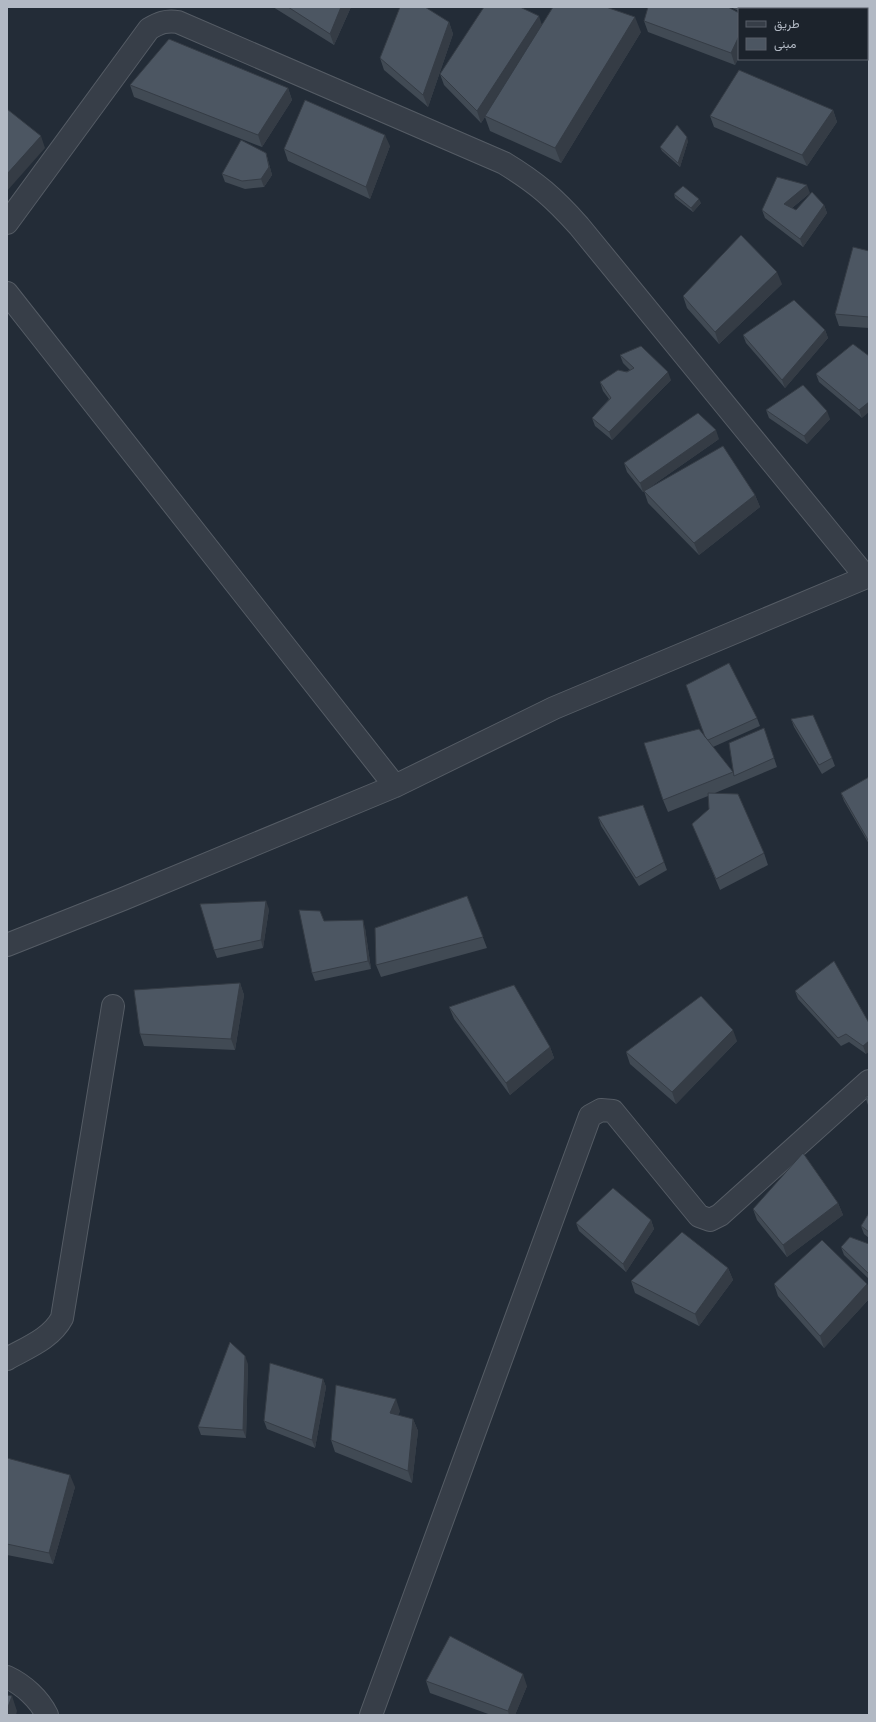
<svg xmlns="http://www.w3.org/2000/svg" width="876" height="1722" font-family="Helvetica,Vazirmatn,sans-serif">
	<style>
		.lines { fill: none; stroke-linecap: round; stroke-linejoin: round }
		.minor-casing { stroke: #555c65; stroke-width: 24 }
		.minor { stroke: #373e48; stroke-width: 22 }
		.wall { fill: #414a54 }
		.shaded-wall { fill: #353c45 }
		.building { fill: #4c5662; stroke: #353c45 }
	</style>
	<rect width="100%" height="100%" fill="#232c37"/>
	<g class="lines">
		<defs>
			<path id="minor" d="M7 223 149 29C159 23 166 20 178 22L504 163C537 183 554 198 579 226L866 577
				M7 293 395 786
				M7 945 123 899 395 786 554 708 869 576
				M7 1359C26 1348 51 1339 62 1318L113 1006
				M7 1677C24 1685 39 1699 47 1715
				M371 1715 590 1116 601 1110 613 1111 699 1216 710 1220 720 1215 869 1081"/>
		</defs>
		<use href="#minor" class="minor-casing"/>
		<use href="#minor" class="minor"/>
	</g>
	<path class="wall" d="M273 7H351L334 45Z
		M730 7H756L755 9H739V11Z
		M869 9V59L867 58V14Z
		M739 13V57L735 65 648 32 644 21Z
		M449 22 453 34 428 107 384 70 380 58Z
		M542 24 641 32 561 163 490 131 485 117 481 123 444 85 440 74Z
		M130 85 288 88 292 100 262 147 134 97Z
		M833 110 837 122 807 166 714 127 710 116Z
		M688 141 680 167 662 151 660 147Z
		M390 146 370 199 288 161 284 149Z
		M266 153 272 175 264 187 245 189 225 182 222 174Z
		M810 193 792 208 796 210 824 205 827 213 803 247 765 218 762 210Z
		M674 194 701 203 693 212 675 198Z
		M869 251V328L839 326 835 314Z
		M782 284 719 344 687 308 683 296Z
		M825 330 828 338 785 388 746 343 743 335Z
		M853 344 862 418 819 382 816 374Z
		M620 355 671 380 612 440 595 426 592 418 609 399 603 391 600 382 630 370 623 363Z
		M766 410 830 419 807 444 769 418Z
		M719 439 643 492 627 472 624 463Z
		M644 491 755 495 760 507 699 555 648 503Z
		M757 718 760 726 713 747 733 772 734 776 764 728 777 767 715 793 764 853 768 865 720 890 697 835 692 824 709 809 708 796 668 812 663 800 705 737Z
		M791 719 832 758 835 766 822 774 794 727Z
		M869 777V844L844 801 841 793Z
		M643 805 667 870 639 886 601 826 598 817Z
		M467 896 487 948 381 977 376 965Z
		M269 909 263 948 217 958 214 950Z
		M324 921 365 928 371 969 315 981 312 973Z
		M240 983 244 995 235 1050 144 1046 140 1034Z
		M795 991 869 1023 866 1054 849 1042 841 1046 798 999Z
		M449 1007 550 1047 554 1058 510 1095 454 1019Z
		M737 1041 676 1104 630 1064 626 1052Z
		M865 1096H869V1108Z
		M838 1203 843 1215 787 1257 757 1220 753 1209Z
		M869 1213V1238L864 1234 861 1226Z
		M651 1220 654 1229 626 1272 579 1231 576 1223Z
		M869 1244V1279L844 1255 841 1247Z
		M728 1268 733 1280 699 1326 635 1293 631 1281Z
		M774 1284H867L869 1289V1299L824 1348 778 1296Z
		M248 1364 246 1438 201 1435 198 1427Z
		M323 1379 326 1387 315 1448 267 1429 264 1421Z
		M400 1411 398 1415 413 1419 418 1431 412 1483 335 1452 331 1440Z
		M7 1458 75 1487 53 1564 7 1555Z
		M426 1681 527 1686 515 1715H491L430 1693Z"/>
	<path class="shaded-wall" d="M341 7H351L334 45 330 34Z
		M748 7H756L755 9H749Z
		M539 16 543 28 481 123 477 111Z
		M635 17 641 32 561 163 555 148Z
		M449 22 453 34 428 107 423 95Z
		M739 36V57L735 65 731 53Z
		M288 88 292 100 262 147 258 135Z
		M833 110 837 122 807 166 802 155Z
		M385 135 390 146 370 199 366 187Z
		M41 136 45 148 7 191V174Z
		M687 137 688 141 680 167 678 163Z
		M266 153 272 175 264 187 261 179Z
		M807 185 810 193 787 212 784 204Z
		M699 199 701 203 693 212 691 208Z
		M824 205 827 213 803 247 800 239Z
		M777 272 782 284 719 344 715 332Z
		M825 330 828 338 785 388 782 380Z
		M668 372 671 380 612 440 609 432Z
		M869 402V412L862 418 859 410Z
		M827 411 830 419 807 444 804 436Z
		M716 430 719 439 643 492 640 483Z
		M755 495 760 507 699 555 694 543Z
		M266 901 269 909 263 948 261 940Z
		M363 920 365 928 371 969 368 961Z
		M240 983 244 995 235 1050 231 1039Z
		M733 1030 737 1041 676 1104 672 1092Z
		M869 1041V1052L866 1054 863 1046Z
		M550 1047 554 1058 510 1095 506 1083Z
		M838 1203 843 1215 787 1257 783 1245Z
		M651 1220 654 1229 626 1272 623 1264Z
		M728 1268 733 1280 699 1326 695 1314Z
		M867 1284 869 1289V1299L824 1348 820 1336Z
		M245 1356 248 1364 246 1438 243 1430Z
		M323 1379 326 1387 315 1448 312 1440Z
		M396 1399 400 1411 394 1425 390 1413Z
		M413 1419 418 1431 412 1483 408 1471Z
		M70 1475 75 1487 53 1564 49 1553Z
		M523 1674 527 1686 515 1715H509L508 1711Z
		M12 1696 17 1711 16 1715H7V1710Z"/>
	<path class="building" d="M288 7H341L330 34Z
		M400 7H425L449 22 423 95 380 58Z
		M484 7H520L539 16 477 111 440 74Z
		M553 7H606L635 17 555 148 485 116Z
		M648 7H728L739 13V36L731 53 644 21Z
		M869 9V49L867 48V14Z
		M169 39 288 88 258 135 130 85Z
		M739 70 833 110 802 155 710 116Z
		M305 100 385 135 366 187 284 149Z
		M7 109 41 136 7 174Z
		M677 125 687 137 678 163 660 147Z
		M241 140 266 153 269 167 261 179 242 181 222 174Z
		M777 177 807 185 784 204 796 210 812 192 824 205 800 239 762 210Z
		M683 186 699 199 691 208 674 194Z
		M741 235 777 272 715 332 683 296Z
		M853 247 869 251V317L835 314Z
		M794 300 825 330 782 380 743 335Z
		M853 344 869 356V402L859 410 816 374Z
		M641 346 668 372 609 432 592 418 611 398 600 382 618 370 627 372 634 368 620 355Z
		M803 385 827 411 804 436 766 410Z
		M698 413 716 430 640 483 624 463Z
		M723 446 755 495 694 543 644 491Z
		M729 663 757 718 708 740 705 737 686 685Z
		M813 715 832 758 819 765 791 719Z
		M764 728 774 758 734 776 729 743Z
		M699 729 733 772 663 800 644 743Z
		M869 777V840H868L841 793Z
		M708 793 738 794 764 853 716 879 692 824 709 809Z
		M643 805 664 862 636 878 598 817Z
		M467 896 483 937 376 965 375 928Z
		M266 901 261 940 214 950 200 904Z
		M299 910 320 911 324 921 363 920 368 961 312 973Z
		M834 961 869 1023V1041L863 1046 846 1034 838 1038 795 991Z
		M240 983 231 1039 140 1034 134 990Z
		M514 985 550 1047 506 1083 449 1007Z
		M701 996 733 1030 672 1092 626 1052Z
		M865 1096H869V1099Z
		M803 1153 838 1203 783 1245 753 1209Z
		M613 1188 651 1220 623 1264 576 1223Z
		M869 1213V1232L861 1226Z
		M682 1232 728 1268 695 1314 631 1281Z
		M850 1237 869 1244V1274L841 1247Z
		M822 1240 867 1284 820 1336 774 1284Z
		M230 1342 245 1356 243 1430 198 1427Z
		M270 1363 323 1379 312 1440 264 1421Z
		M336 1385 396 1399 390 1413 413 1419 408 1471 331 1440Z
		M7 1458 70 1475 49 1553 7 1544Z
		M450 1636 523 1674 508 1711 426 1681Z
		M7 1695 12 1696 7 1710Z"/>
	<rect width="876" height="1722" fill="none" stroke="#b2b9c4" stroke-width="16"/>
	<rect x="738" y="8" width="130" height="52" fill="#1c232c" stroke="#585f69"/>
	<rect x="746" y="21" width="20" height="6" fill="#373e48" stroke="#585f69"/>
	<text x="774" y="28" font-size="12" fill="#b2b9c4">طريق</text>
	<rect x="746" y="38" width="20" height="12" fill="#4c5662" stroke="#585f69"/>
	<text x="774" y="48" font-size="12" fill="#b2b9c4">مبنى</text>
</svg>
